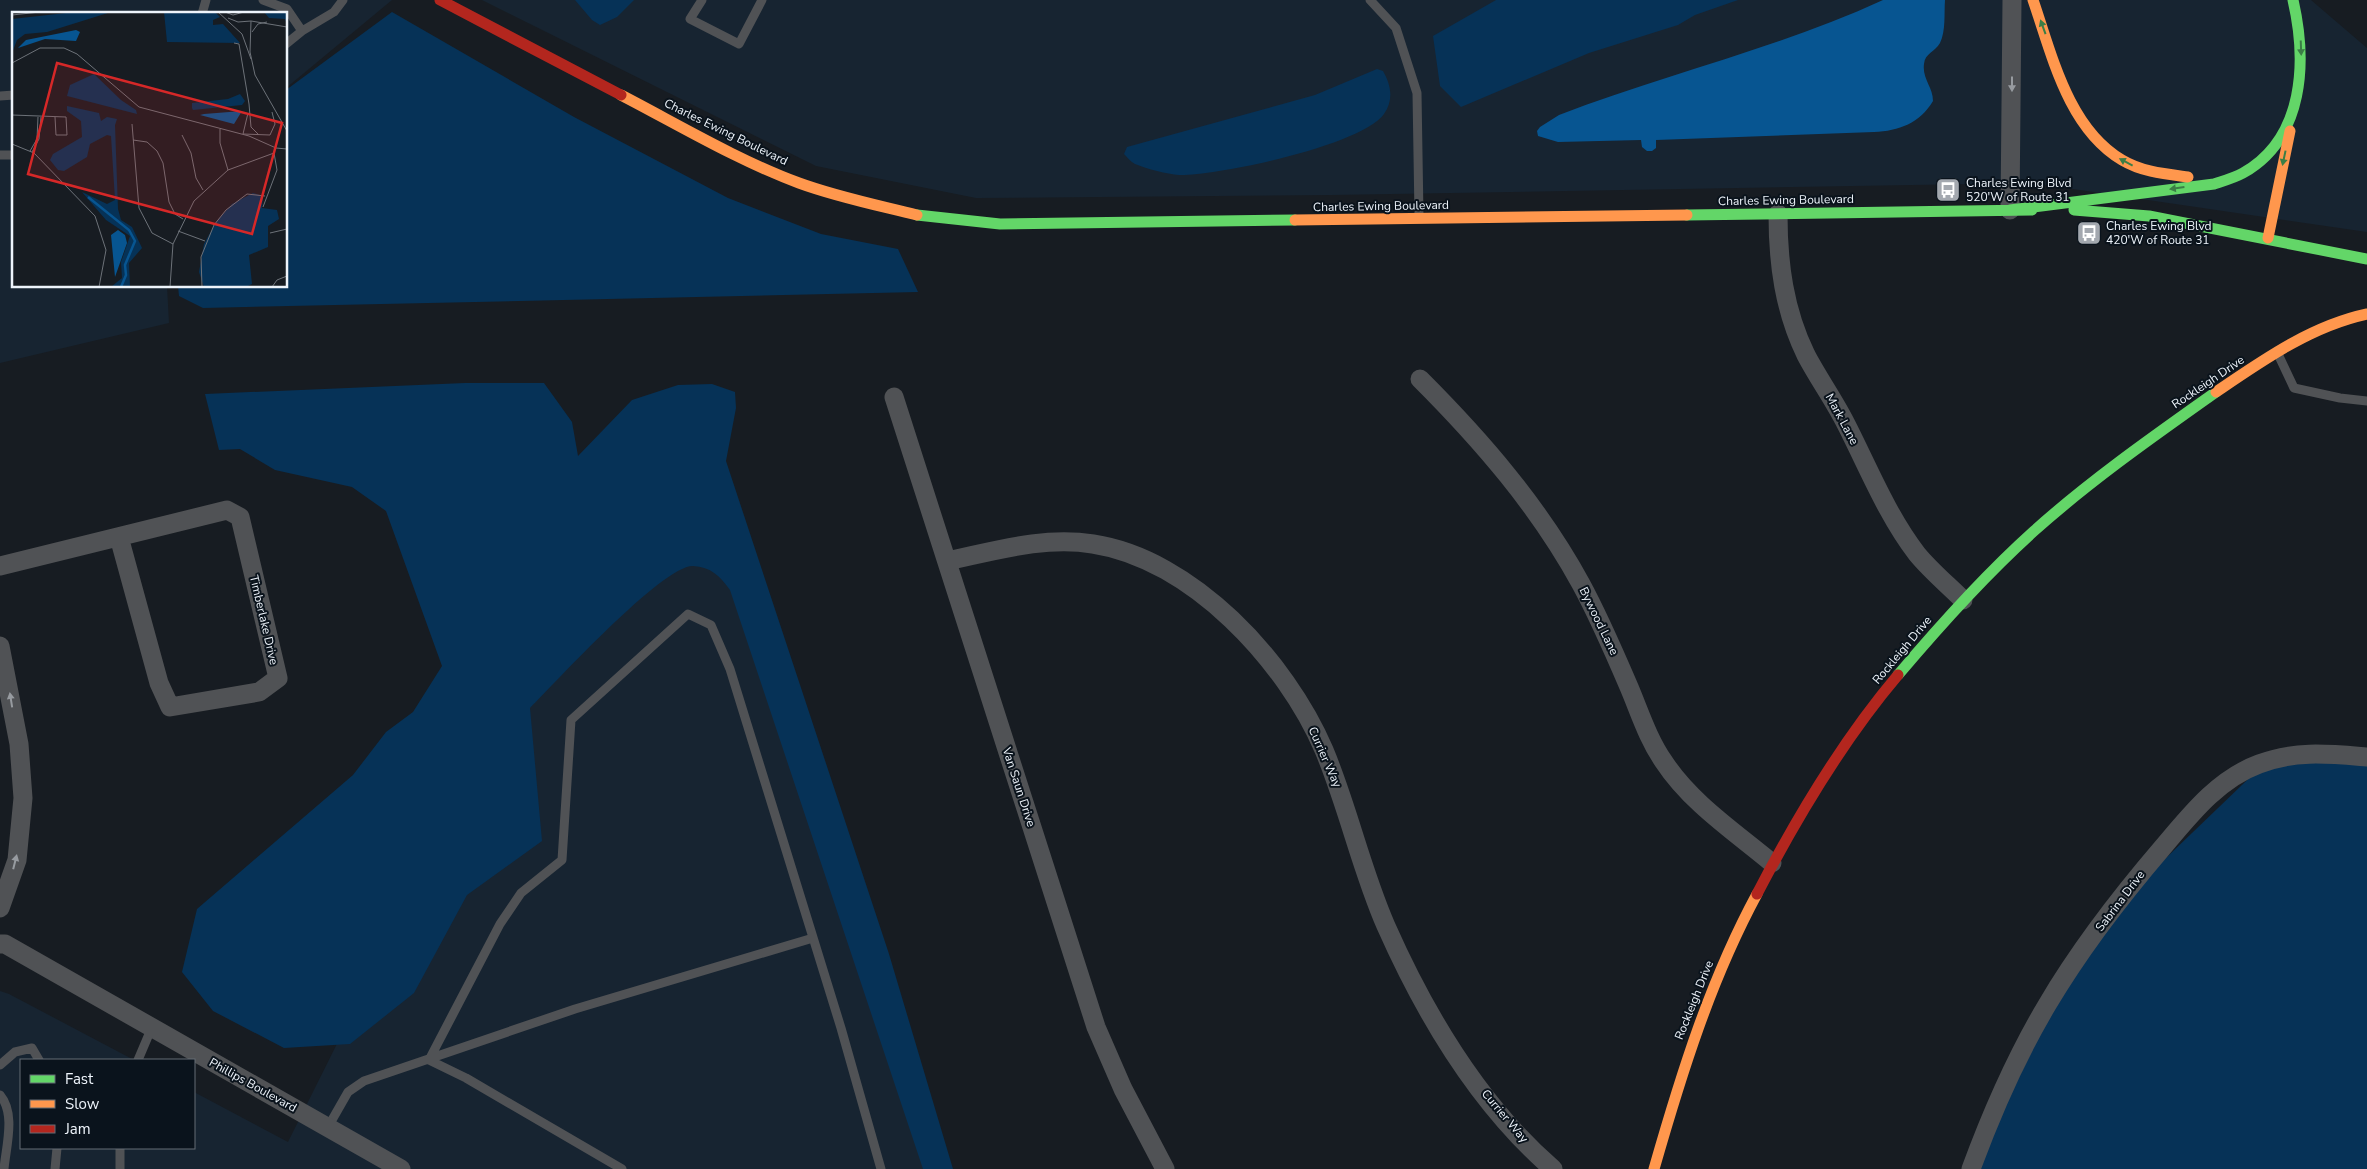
<svg xmlns="http://www.w3.org/2000/svg" width="2367" height="1169" font-family="'Nunito Sans',sans-serif">
	<style>
		.built { fill: #172431 }
		.green { fill: #063257 }
		.water { fill: #075591 }
		.lines { fill: none; stroke-linecap: round; stroke-linejoin: round }
		.lane { stroke: #505255; stroke-width: 9 }
		.street { stroke: #505255; stroke-width: 19 }
		.fast { stroke: #63d668; stroke-width: 11 }
		.slow { stroke: #ff974d; stroke-width: 11 }
		.jam { stroke: #b3261e; stroke-width: 11 }
		.oneway { fill: #3b7e46 }
		.oneway2 { fill: #979ba0 }
		.labels { text-anchor: middle; stroke-width: 4; stroke-linejoin: round; paint-order: stroke }
		.street-label { font-size: 12px; fill: #eef4fb; stroke: #0a131c }
		.poi-label { font-size: 12px; fill: #eef4fb; stroke: #0a131c; text-anchor: start }
		.inset-river { fill: none; stroke: #075591; stroke-width: 2.5 }
		.inset-road { fill: none; stroke: #6d7279; stroke-width: 1 }
		.view { fill: #d62828; fill-opacity: 0.15; stroke: #d62828; stroke-width: 2.5 }
		.inset-edge { fill: none; stroke: #eef4fb; stroke-width: 2.5 }
	</style>
	<rect width="100%" height="100%" fill="#171c22"/>
	<path class="built" d="M0 0H392L286 88V14H14V286H167L169 323 0 363Z
		M482 0H2311L2367 48V232L2032 183 1332 195 976 198 816 166Z
		M716 538 929 1169H0V991L9 994 134 1060H21V1148H194V1092L288 1142 513 691Z"/>
	<path class="green" d="M575 0H634L617 17 600 25 592 20Z
		M1496 0H1738L1695 15 1678 25 1589 53 1461 107 1440 86 1433 36Z
		M392 12 574 117 728 198 821 234 898 249 918 292 203 308 179 296 178 286H286V90Z
		M1377 69 1383 71C1391 85 1394 100 1384 114 1363 145 1217 176 1179 175 1167 174 1147 169 1135 164 1131 162 1127 157 1124 154L1127 147 1315 95Z
		M465 383H544L572 422 578 456 632 400 678 385 712 384 735 392 736 408 726 461 889 954 953 1169H923L730 590C720 576 711 567 693 566 663 565 556 682 530 708L542 841 467 895 414 993 350 1044 284 1048 213 1011 182 972 197 909 353 775 386 732 413 712 442 666 386 511 352 487 275 470 240 449 219 450 205 394Z
		M2268 760 2367 761V1169H1974L2091 930Z"/>
	<path class="water" d="M1883 0H1945C1944 13 1946 31 1940 43 1935 52 1925 53 1924 64 1922 79 1933 87 1933 101 1920 123 1899 131 1874 132L1656 140V148L1652 151H1647L1642 147 1641 140 1558 142 1538 136 1537 131 1540 127 1559 115C1666 74 1779 48 1883 0Z"/>
	<g class="lines">
		<path class="lane" d="M263 0 287 9 302 31 286 44
			M702 0 690 19 739 44 762 0
			M1370 0 1396 28 1417 93 1419 216
			M202 14 206 0
			M302 31 334 12 343 0
			M0 96 14 95
			M0 155H14
			M2278 354 2294 388 2340 398 2367 401
			M138 1060 152 1027
			M429 1060 500 924 521 893 562 860 571 720 688 614 711 625 730 669 841 1028 881 1169
			M429 1060 466 1078 622 1169
			M0 1065 15 1052 32 1048 39 1060
			M0 1095C16 1114 6 1146 4 1169
			M328 1127 348 1092 364 1081 575 1009 813 938
			M120 1148V1169
			M55 1169 57 1148"/>
		<path class="street" d="M2010 210 2012 0
			M1778 214C1778 263 1784 310 1806 355 1818 378 1834 400 1846 424 1868 467 1887 515 1917 554 1931 571 1948 585 1963 600
			M1420 379C1482 441 1539 507 1581 584 1599 617 1614 652 1629 687 1640 713 1648 739 1664 762 1691 803 1735 832 1772 863
			M894 397 1096 1027 1123 1089 1165 1169
			M947 561C995 551 1044 536 1093 544 1192 559 1286 661 1324 750 1348 807 1361 869 1386 926 1425 1014 1479 1105 1553 1169
			M0 566 227 510 240 517 278 678 259 692 170 707 159 683 119 537
			M0 646 19 744 23 798 17 860 0 908
			M0 944H5L401 1169
			M1971 1169C1992 1112 2016 1057 2047 1005 2080 949 2121 896 2163 847 2190 815 2218 779 2259 764 2295 750 2330 754 2367 757"/>
		<path class="fast" d="M2010 210 2214 184C2223 181 2234 178 2243 173 2305 138 2307 61 2293 0
			M2074 210 2149 216 2367 259
			M917 215 1000 224 1295 220
			M1687 215 2032 210
			M1898 675C1941 624 1985 575 2034 531 2091 480 2154 436 2216 392"/>
		<path class="slow" d="M2033 0C2052 55 2068 128 2122 160 2142 172 2165 174 2188 177
			M621 95C677 124 739 161 799 183 837 197 877 205 917 215
			M1295 220 1687 215
			M2268 238 2290 131
			M2216 392C2263 360 2311 326 2367 314
			M1654 1169C1681 1075 1710 981 1757 894"/>
		<path class="jam" d="M440 0 621 95
			M1757 894C1797 817 1842 741 1898 675"/>
	</g>
	<defs><path id="oneway-solid" d="M-6-.8H1V-3.2L6.5 0L1 3.2V.8H-6Z" transform="scale(1.25)"/></defs>
	<g class="oneway">
		<use href="#oneway-solid" transform="translate(2043 27) rotate(-110)"/>
		<use href="#oneway-solid" transform="translate(2301 48) rotate(88)"/>
		<use href="#oneway-solid" transform="translate(2284 158) rotate(102)"/>
		<use href="#oneway-solid" transform="translate(2126 162) rotate(-152)"/>
		<use href="#oneway-solid" transform="translate(2177 188) rotate(172)"/>
	</g>
	<g class="oneway2">
		<use href="#oneway-solid" transform="translate(2012 84) rotate(90)"/>
		<use href="#oneway-solid" transform="translate(11 700) rotate(-99)"/>
		<use href="#oneway-solid" transform="translate(15 862) rotate(-76)"/>
	</g>
	<defs>
		<symbol id="bus-square" viewBox="-11 -11 22 22"><rect x="-9" y="-9" width="18" height="18" rx="4" fill="#a3a8af" stroke="#0a131c"/><path d="M-5-6H5V4H4V6H2V4H-2V6H-4V4H-5ZM-3.5-4V0h7V-4ZM-3.5 1.2v1.5H-2V1.2ZM2 1.2v1.5H3.5V1.2Z" fill="#fff"/></symbol>
	</defs>
	<g fill-rule="evenodd">
		<use href="#bus-square" x="1934" y="176" width="28" height="28"/>
		<use href="#bus-square" x="2075" y="219" width="28" height="28"/>
	</g>
	<g class="labels">
		<g class="street-label">
			<text transform="translate(726 132) rotate(26)" y="4">Charles Ewing Boulevard</text>
			<text transform="translate(1786 200) rotate(-1)" y="4">Charles Ewing Boulevard</text>
			<text transform="translate(1381 206) rotate(-1)" y="4">Charles Ewing Boulevard</text>
			<text transform="translate(2208 382) rotate(-34)" y="4">Rockleigh Drive</text>
			<text transform="translate(1842 419) rotate(62)" y="4">Mark Lane</text>
			<text transform="translate(264 620) rotate(77)" y="4">Timberlake Drive</text>
			<text transform="translate(1599 621) rotate(64)" y="4">Bywood Lane</text>
			<text transform="translate(1902 650) rotate(-50)" y="4">Rockleigh Drive</text>
			<text transform="translate(1325 757) rotate(66)" y="4">Currier Way</text>
			<text transform="translate(1019 787) rotate(72)" y="4">Van Saun Drive</text>
			<text transform="translate(2120 901) rotate(-53)" y="4">Sabrina Drive</text>
			<text transform="translate(1694 1000) rotate(-68)" y="4">Rockleigh Drive</text>
			<text transform="translate(253 1085) rotate(29)" y="4">Phillips Boulevard</text>
			<text transform="translate(1505 1116) rotate(50)" y="4">Currier Way</text>
		</g>
		<g class="poi-label">
			<text x="1966" y="187">Charles Ewing Blvd<tspan x="1966" dy="14">520'W of Route 31</tspan></text>
			<text x="2106" y="230">Charles Ewing Blvd<tspan x="2106" dy="14">420'W of Route 31</tspan></text>
		</g>
	</g>
	<g transform="translate(12 12)">
		<rect width="275" height="275" fill="#171c22"/>
		<path d="M63 0H99L35 20 13 22 5 28 0 41V7ZM152 0H203L208 5 201 8V13L211 12 228 31 155 30ZM252 0H275V12L273 7 257 6ZM82 62 109 88 124 98 125 102 55 84 58 73ZM228 82 233 89 230 93 181 98 180 96V91L216 87ZM55 94 87 101 89 109 95 105 105 107 103 113 106 197 109 208 120 215 130 236 117 251 118 275H99L110 266 109 250 118 224 94 208 70 180 95 192 103 188 99 124 95 123 78 132 75 145 52 159 46 158 38 148 41 142 70 125 69 109 55 99ZM241 181 251 184 250 196 265 198 267 207 256 214V235L237 243 240 272 234 275H192L187 260 192 232 204 210 220 192Z" fill="#063257"/>
		<path d="M64 18 68 20 64 29 33 27 6 36 14 28ZM230 99 222 112 188 103 192 102ZM106 218 113 223 115 231 103 265 99 223Z" fill="#075591"/>
		<path class="inset-river" d="M76 185 117 218 123 229 113 253 114 263 109 275"/>
		<path class="inset-road" d="M206 0 230 22 239 47M213 0 221 3 232 0M0 3 28 0M216 6 226 10 239 9M239 9 275 15M239 9 238 40 243 63 275 119M240 20 246 12 255 10M222 31 227 32 237 92M0 51 28 36H52L65 42 127 95 237 124 264 136 275 137M237 92 239 115 247 123M0 103 54 105 55 123H44L43 105M120 112 127 196 140 221 161 232M208 117V131L216 158M231 122 236 101M231 122 258 123 263 112 260 100M170 123 179 141 184 166 191 178M121 128 135 130 145 139 151 151 157 190 163 202 171 207M0 132 22 141 83 204 94 238 87 275M18 139 25 127 26 105M20 140 27 127 29 105M166 219 193 229M258 221 275 217M158 275 161 232 182 189 216 158 262 141 265 158 251 195M190 275 189 245 202 213 214 198 235 182 253 184M260 275 265 268 275 264"/>
		<path class="view" d="M45 51 270 111 240 222 16 162Z"/>
		<rect width="275" height="275" class="inset-edge"/>
	</g>
	<rect x="20" y="1059" width="175" height="90" fill="#0a131c" stroke="#656d75"/>
	<rect x="30" y="1075" width="25" height="8" fill="#63d668" stroke="#656d75"/>
	<text x="65" y="1084" font-size="15" fill="#eef4fb">Fast</text>
	<rect x="30" y="1100" width="25" height="8" fill="#ff974d" stroke="#656d75"/>
	<text x="65" y="1109" font-size="15" fill="#eef4fb">Slow</text>
	<rect x="30" y="1125" width="25" height="8" fill="#b3261e" stroke="#656d75"/>
	<text x="65" y="1134" font-size="15" fill="#eef4fb">Jam</text>
</svg>
